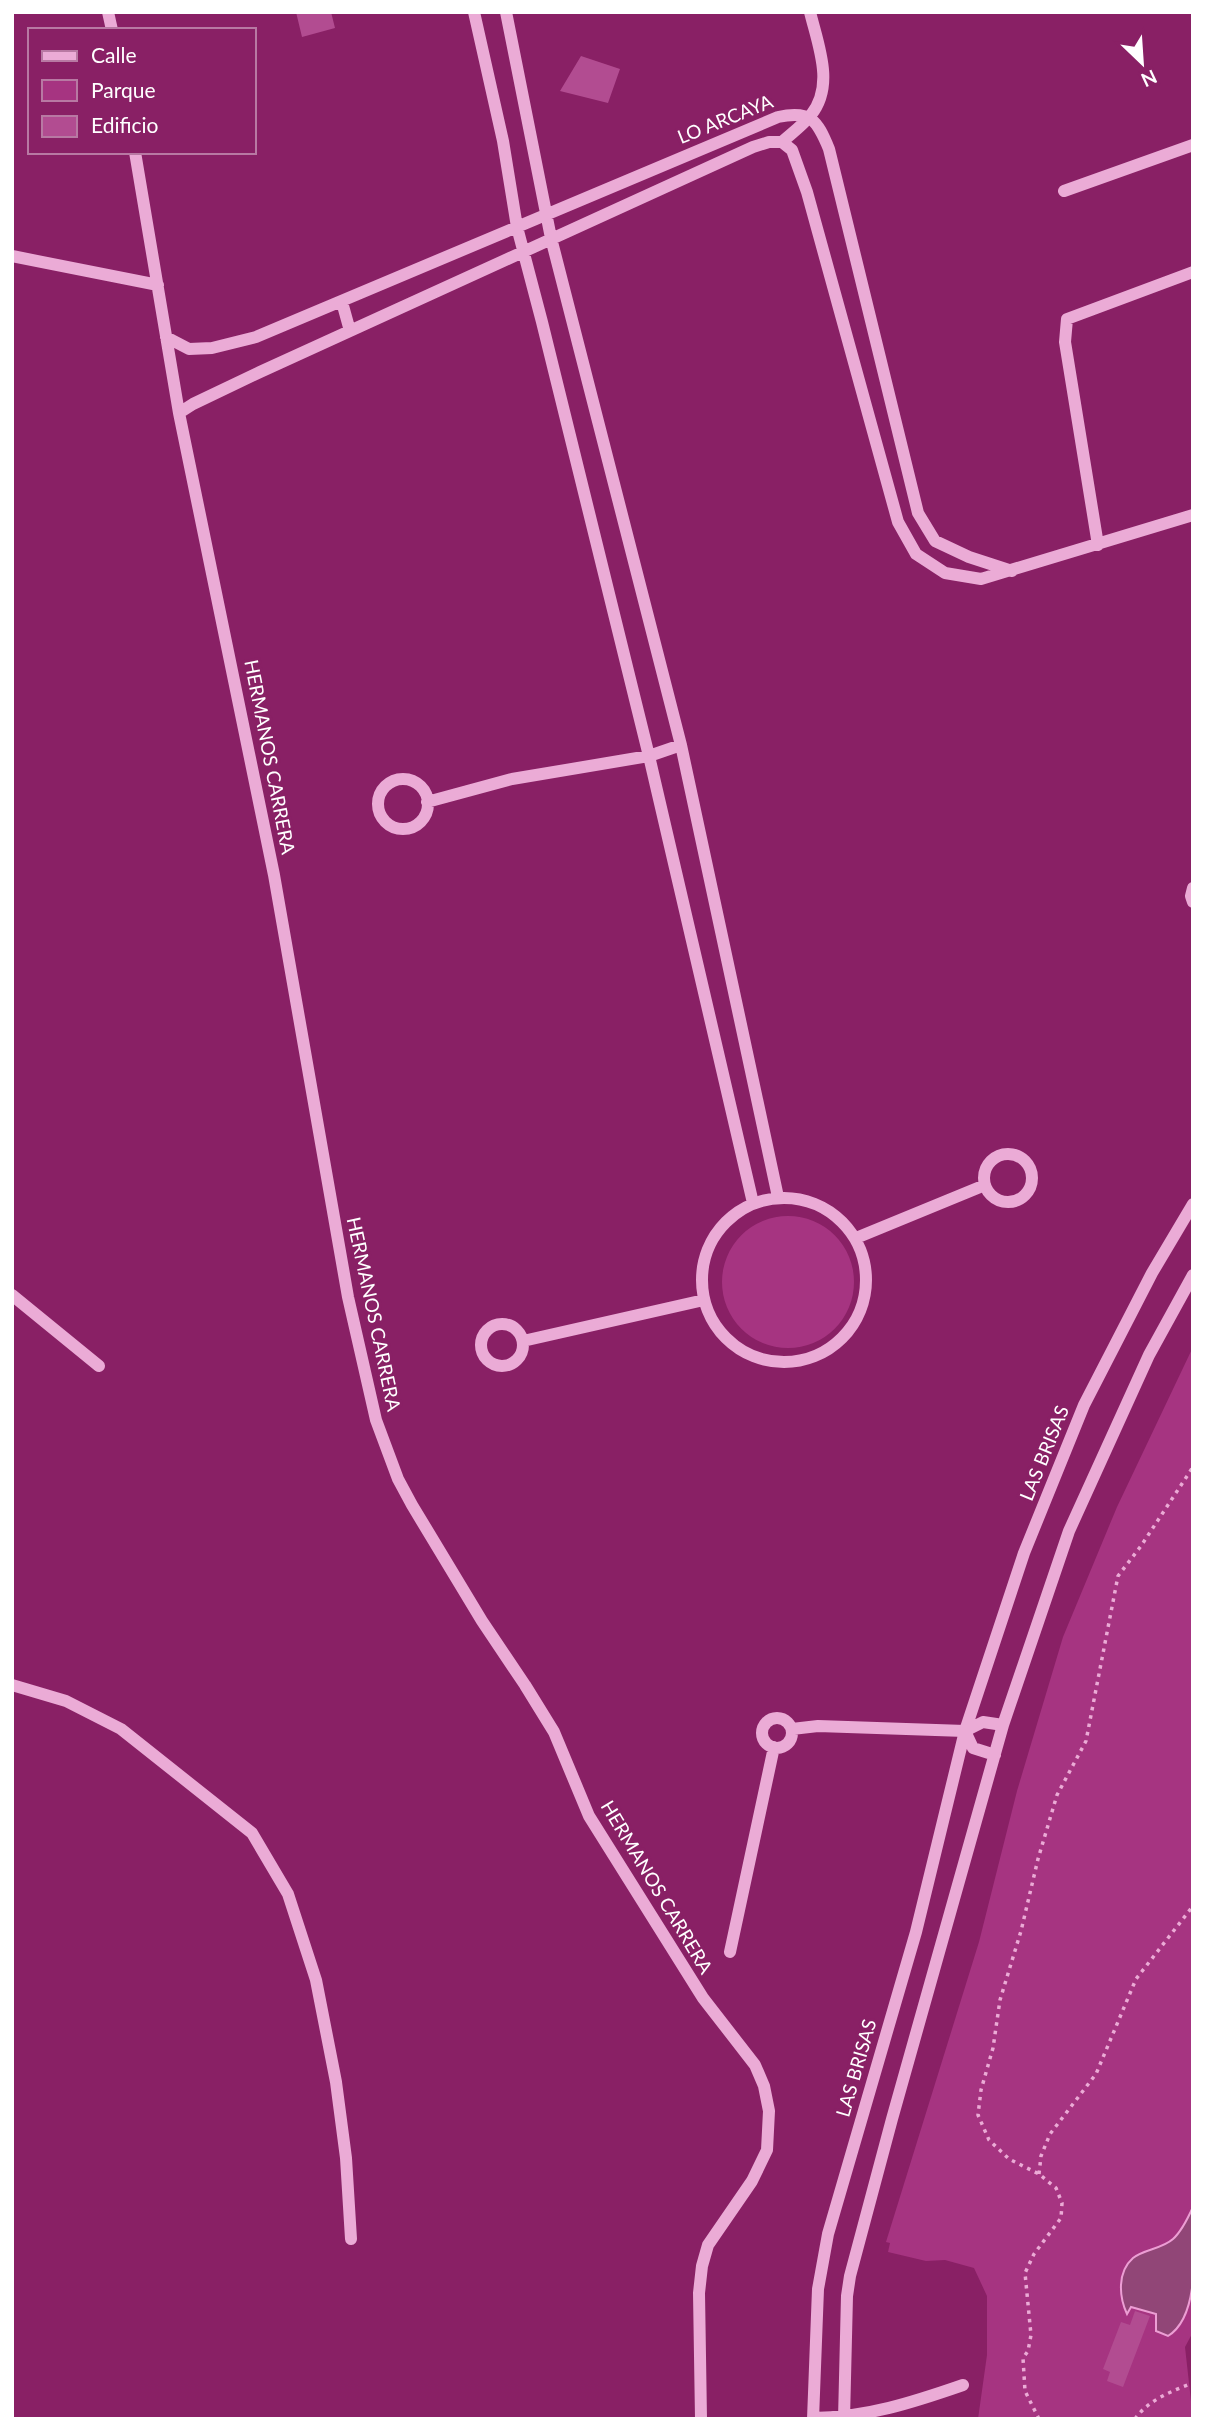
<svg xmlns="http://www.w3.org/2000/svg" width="1205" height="2431" font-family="Lato,sans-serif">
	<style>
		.green { fill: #a63481 }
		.water { fill: #914677; stroke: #ec9ed4; stroke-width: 2 }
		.building { fill: #b24c91 }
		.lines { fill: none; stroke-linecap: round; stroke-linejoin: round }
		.path { stroke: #ebabd6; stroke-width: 3.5; stroke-dasharray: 3.5 5; stroke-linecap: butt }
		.minor { stroke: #ebabd6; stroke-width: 12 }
		.labels { text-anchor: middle; stroke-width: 6; stroke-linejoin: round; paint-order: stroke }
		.street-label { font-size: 19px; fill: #fff; stroke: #892065 }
	</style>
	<rect width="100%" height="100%" fill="#892065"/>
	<path class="green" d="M722 1282a66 66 0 1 1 132 0a66 66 0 1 1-132 0Z
		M1193 1347V2332L1185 2347 1193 2419H978L987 2355V2296L974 2268 945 2260 926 2261 888 2252 890 2243 886 2242 979 1942 1017 1791 1063 1637 1117 1507Z"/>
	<path class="water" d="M1193 2207C1193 2242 1202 2315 1168 2336L1156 2331V2314L1131 2307 1127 2314C1119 2297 1117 2272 1133 2258 1144 2249 1162 2249 1173 2239 1182 2231 1188 2218 1193 2207Z"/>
	<path class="building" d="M296 12H331L335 28 302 37Z
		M581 56 620 69 608 103 560 91Z
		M1135 2311 1150 2316 1123 2387 1107 2381 1110 2372 1103 2369 1121 2322 1130 2325Z"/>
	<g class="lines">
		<path class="path" d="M1039 2174 1041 2156 1050 2134 1096 2074 1136 1979 1193 1906
			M1039 2419 1025 2391 1023 2358 1028 2351 1031 2335 1025 2273 1034 2254 1061 2218 1062 2203 1056 2188 1039 2174 1009 2159 989 2140 978 2115 981 2090 993 2048 1000 2000 1021 1931 1038 1859 1057 1795 1086 1741 1118 1576 1141 1546 1193 1467
			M1135 2419C1148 2400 1172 2391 1193 2383"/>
		<path class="minor" d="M108 12 112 30
			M474 12 503 141 517 227 542 322 649 756 753 1203
			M506 12 551 238 681 745 778 1197
			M782 142C792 133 803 125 811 115 835 85 818 45 810 12
			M135 152 179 413 274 875 348 1297 376 1420 398 1479 412 1505 482 1621 525 1685 554 1732 589 1816 703 1998 755 2065 764 2086 769 2111 767 2150 752 2181 708 2245 702 2266 699 2293 701 2419
			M1064 191 1193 145
			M12 256 158 285
			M342 302 350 331
			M166 337 189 349 212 348 256 337 778 117C811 110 817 120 829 149L918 513 935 541 969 557 1012 571
			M179 413 193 404 260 372 753 147 769 142H782L792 150 807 192 898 522 916 554 945 573 981 579 1193 515
			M1098 545 1065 342 1067 319 1193 272
			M378 804a25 25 0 1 1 50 0a25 25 0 1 1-50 0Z
			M427 802 512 779 649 756 681 745
			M1193 888 1191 896 1193 902
			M984 1178a24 24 0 1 1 48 0a24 24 0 1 1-48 0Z
			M702 1280a82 82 0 1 1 164 0a82 82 0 1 1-164 0Z
			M856 1238 985 1185
			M12 1295 99 1366
			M481 1345a21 21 0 1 1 42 0a21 21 0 1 1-42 0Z
			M523 1341 704 1300
			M12 1685 66 1701 121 1729 252 1833 288 1894 316 1980 336 2082 346 2158 351 2239
			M762 1733a15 15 0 1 1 30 0a15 15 0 1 1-30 0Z
			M792 1729 818 1726 965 1731
			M965 1731 973 1748 995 1755
			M965 1731 983 1722 1003 1725
			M730 1952 774 1747
			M813 2418C865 2418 914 2402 963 2385
			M813 2419 818 2289 828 2234 916 1932 965 1731 1024 1553 1084 1405 1152 1273 1193 1204
			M844 2419 847 2296 850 2276 892 2119 1003 1725 1069 1531 1149 1355 1193 1275"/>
	</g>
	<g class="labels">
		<g class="street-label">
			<text transform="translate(725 119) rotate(-22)" y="7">LO ARCAYA</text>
			<text transform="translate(270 757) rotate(79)" y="7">HERMANOS CARRERA</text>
			<text transform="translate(374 1314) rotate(78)" y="7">HERMANOS CARRERA</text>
			<text transform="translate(1044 1453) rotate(-68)" y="7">LAS BRISAS</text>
			<text transform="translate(657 1887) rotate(59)" y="7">HERMANOS CARRERA</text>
			<text transform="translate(856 2068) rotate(-74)" y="7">LAS BRISAS</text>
		</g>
	</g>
	<rect width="1205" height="2431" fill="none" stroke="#ffffff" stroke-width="28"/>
	<rect x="28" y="28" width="228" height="126" fill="#892065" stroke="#b879a3" stroke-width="2"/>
	<rect x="42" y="51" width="35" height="10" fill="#ebabd6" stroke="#b879a3" stroke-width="2"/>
	<text x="91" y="63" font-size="21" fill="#ffffff">Calle</text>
	<rect x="42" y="80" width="35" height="21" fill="#a63481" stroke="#b879a3" stroke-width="2"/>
	<text x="91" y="98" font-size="21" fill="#ffffff">Parque</text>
	<rect x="42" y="116" width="35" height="21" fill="#b24c91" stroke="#b879a3" stroke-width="2"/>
	<text x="91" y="133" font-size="21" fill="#ffffff">Edificio</text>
	<g transform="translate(1142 63) rotate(155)" stroke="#892065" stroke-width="5" paint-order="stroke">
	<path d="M0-5L12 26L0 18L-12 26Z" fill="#ffffff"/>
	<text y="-10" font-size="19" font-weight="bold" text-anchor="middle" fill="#ffffff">N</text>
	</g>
</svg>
